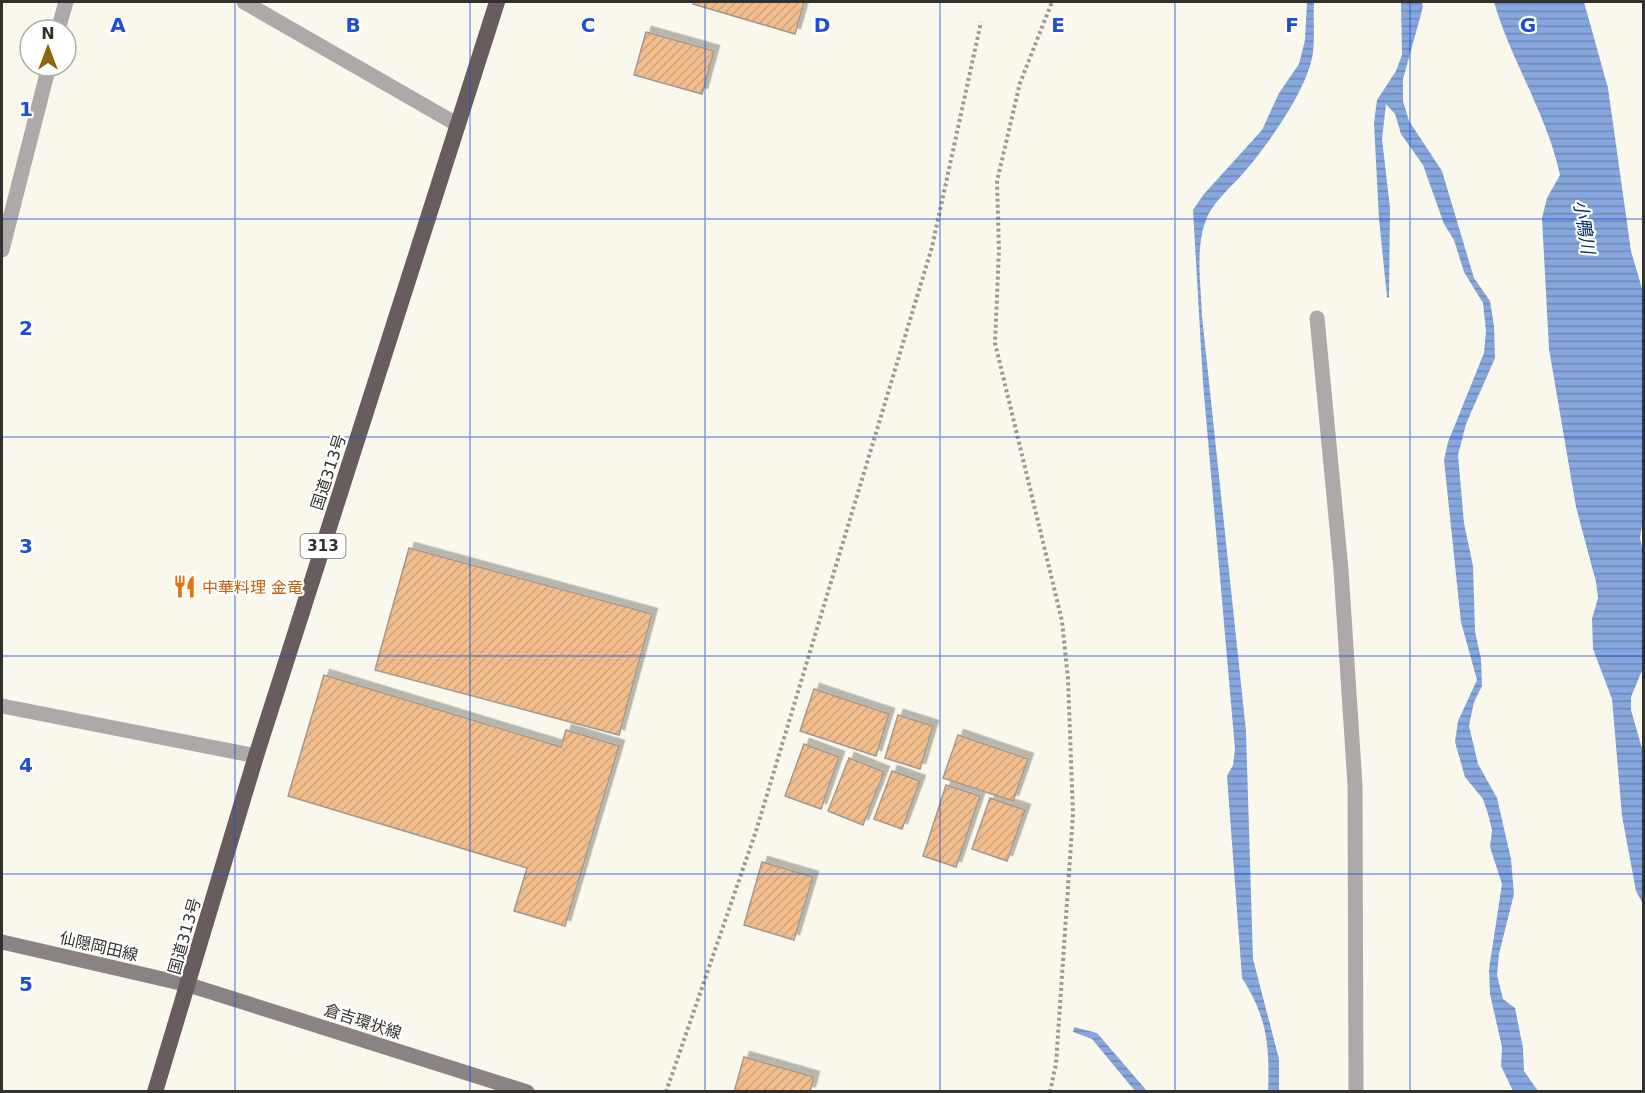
<svg xmlns="http://www.w3.org/2000/svg" width="1645" height="1093" font-family="'DejaVu Sans','Noto Sans JP',sans-serif">
	<style>
		.water { fill: url(#water-rules) }
		.building { fill: url(#building-hatch); stroke: #a29991; stroke-width: 1.5; filter: url(#shadow) }
		.lines { fill: none; stroke-linecap: round; stroke-linejoin: round }
		.path { stroke: #9c9b93; stroke-width: 4; stroke-dasharray: 3 3; stroke-linecap: butt }
		.minor { stroke: #afa8a9; stroke-width: 15 }
		.secondary { stroke: #8b8383; stroke-width: 15 }
		.trunk { stroke: #685c5e; stroke-width: 16 }
		.grid { fill: none; stroke: #1d4ed8; stroke-width: 1.5; stroke-opacity: 0.55 }
		.labels { text-anchor: middle; stroke-width: 4.5; stroke-linejoin: round; paint-order: stroke }
		.shield { fill: #fff; stroke: #6f6e6b; stroke-width: 1.5 }
		.shield-label { font-size: 15px; font-weight: bold; fill: #31302c }
		.street-label { font-size: 16px; fill: #31302c; stroke: #fff }
		.food-label { font-size: 16px; fill: #c56008; stroke: #fff; text-anchor: start }
		.water-label { font-size: 18px; font-style: italic; fill: #022b69; stroke: #fff }
		.grid-label { font-size: 20px; text-anchor: middle; font-weight: bold; fill: #1d4ed8; stroke: #fff; stroke-width: 4.5; stroke-linejoin: round; paint-order: stroke }
	</style>
	<defs>
		<pattern id="water-rules" width="6" height="5" patternUnits="userSpaceOnUse" patternTransform="scale(1.5)"><rect width="6" height="5" fill="#86a7dd"/><path d="M0 2.5h6" fill="none" stroke="#6e88b3"/></pattern>
		<pattern id="building-hatch" width="6" height="6" patternUnits="userSpaceOnUse" patternTransform="scale(1.5)"><rect width="6" height="6" fill="#f1bd8c"/><path d="M-1 1l2-2M0 6l6-6M5 7l2-2" fill="none" stroke="#cfa379"/></pattern>
		<filter id="shadow"><feDropShadow dx="5.5" dy="-5.5" stdDeviation="0" flood-color="#0004"/></filter>
	</defs>
	<rect width="100%" height="100%" fill="#faf8ec"/>
	<path class="water" d="M1307 2H1314C1313 18 1315 36 1313 52 1309 87 1269 143 1246 170 1233 186 1213 201 1206 220 1195 249 1201 285 1202 316L1246 731 1253 959 1279 1059V1091L1268 1092C1270 1046 1267 1017 1242 978L1227 776 1233 765 1235 749 1203 383 1193 210 1204 194 1262 130 1279 93 1299 64 1305 40Z
		M1401 2H1422L1423 7 1403 79V101L1409 121 1442 171 1474 278 1490 301 1494 326 1495 358 1466 424 1458 455 1464 523 1473 566 1475 631 1481 659 1482 686 1474 702 1469 726 1478 764 1497 798 1511 859 1514 894 1499 954 1497 975 1503 999 1515 1008 1523 1048 1524 1071 1538 1091H1513L1501 1066 1502 1047 1490 994 1489 969 1502 884 1490 847 1492 830 1488 814 1483 799 1465 777 1455 742 1458 721 1477 680 1461 622 1444 460 1448 442 1484 353 1486 331 1483 303 1464 272 1454 240 1444 224 1423 165 1401 134 1395 114 1386 104 1382 139 1390 208 1389 298 1387 297 1379 219 1374 123 1377 100 1396 71 1402 55Z
		M1494 2H1584L1608 88 1631 251 1643 292 1644 527 1642 526 1640 538 1644 556 1643 668 1631 697V710L1643 752V904L1636 891 1622 816 1612 699 1593 649 1592 619 1598 598 1596 582 1576 507 1549 349 1542 218 1547 198 1560 175C1547 114 1511 61 1494 2Z
		M1074 1027 1097 1033 1147 1091H1135L1092 1039 1073 1032Z"/>
	<path class="building" d="M694 2H804L795 34 693 4Z
		M646 32 714 51 702 94 634 75Z
		M409 548 652 614 619 735 375 670Z
		M324 675 561 747 566 730 619 746 565 926 514 911 527 868 288 796Z
		M814 689 889 714 876 756 800 731Z
		M898 715 933 726 920 769 885 758Z
		M958 735 1028 759 1013 801 943 778Z
		M804 744 839 757 821 809 785 796Z
		M849 758 884 772 863 825 828 811Z
		M892 771 920 781 902 829 874 819Z
		M946 785 980 796 956 867 923 856Z
		M990 798 1025 810 1007 861 972 849Z
		M762 862 813 877 794 940 744 925Z
		M744 1057 814 1077 810 1092H734Z"/>
	<g class="lines">
		<path class="path" d="M666 1092 756 831 913 310 932 247 981 22
			M1050 1092 1056 1064 1073 814 1068 679 1062 621 995 343 999 250 997 181 1020 83 1052 2"/>
		<path class="minor" d="M244 2 458 125
			M58 30 66 2
			M2 250 49 66
			M1317 318 1341 570 1355 785 1356 1092
			M2 706 256 756"/>
		<path class="secondary" d="M2 942 189 985 527 1092"/>
		<path class="trunk" d="M155 1092 256 756 497 2"/>
	</g>
	<path class="grid" d="M235 2V1092M470 2V1092M705 2V1092M940 2V1092M1175 2V1092M1410 2V1092M2 219H1644M2 437H1644M2 656H1644M2 874H1644"/>
	<defs>
		<symbol id="restaurant-bare" viewBox="-9 -9 18 18"><path d="M-5-6h1v4h1v-4h1v4h1v-4h1v5L-1.5 .5V6h-2V.5L-5-1ZM5-6V6H3V1.5H1.5Q1.5-4 5-6Z" fill="#e8710a" stroke="#fff" stroke-width="2.5" paint-order="stroke"/></symbol>
	</defs>
	<g fill-rule="evenodd">
		<use href="#restaurant-bare" x="168" y="570" width="33" height="33"/>
	</g>
	<g class="labels">
		<rect class="shield" x="300.5" y="534" width="45" height="24" rx="4.5"/>
		<g class="shield-label">
			<text x="323" y="551">313</text>
		</g>
		<g class="street-label">
			<text transform="translate(328 472) rotate(-72)" y="6">国道313号</text>
			<text transform="translate(184 936) rotate(-74)" y="6">国道313号</text>
			<text transform="translate(99 946) rotate(13)" y="6">仙隠岡田線</text>
			<text transform="translate(363 1021) rotate(18)" y="6">倉吉環状線</text>
		</g>
		<g class="food-label">
			<text x="202" y="593">中華料理 金竜</text>
		</g>
		<g class="water-label">
			<text transform="translate(1584 227) rotate(81)" y="6">小鴨川</text>
		</g>
	</g>
	<g class="grid-label">
		<text x="118" y="32">A</text>
		<text x="353" y="32">B</text>
		<text x="588" y="32">C</text>
		<text x="822" y="32">D</text>
		<text x="1058" y="32">E</text>
		<text x="1292" y="32">F</text>
		<text x="1528" y="32">G</text>
		<text x="26" y="116">1</text>
		<text x="26" y="335">2</text>
		<text x="26" y="553">3</text>
		<text x="26" y="772">4</text>
		<text x="26" y="991">5</text>
	</g>
	<rect width="1645" height="1093" fill="none" stroke="#31302c" stroke-width="6"/>
	<g transform="translate(48 48)"><circle r="28" fill="#ffffff" stroke="#adacab" stroke-width="1.5"/>
	<path d="M0-4.5L10 22L0 15L-10 22Z" fill="#8e650b"/>
	<text y="-9" font-size="16" font-weight="bold" text-anchor="middle" fill="#31302c">N</text>
	</g>
</svg>
